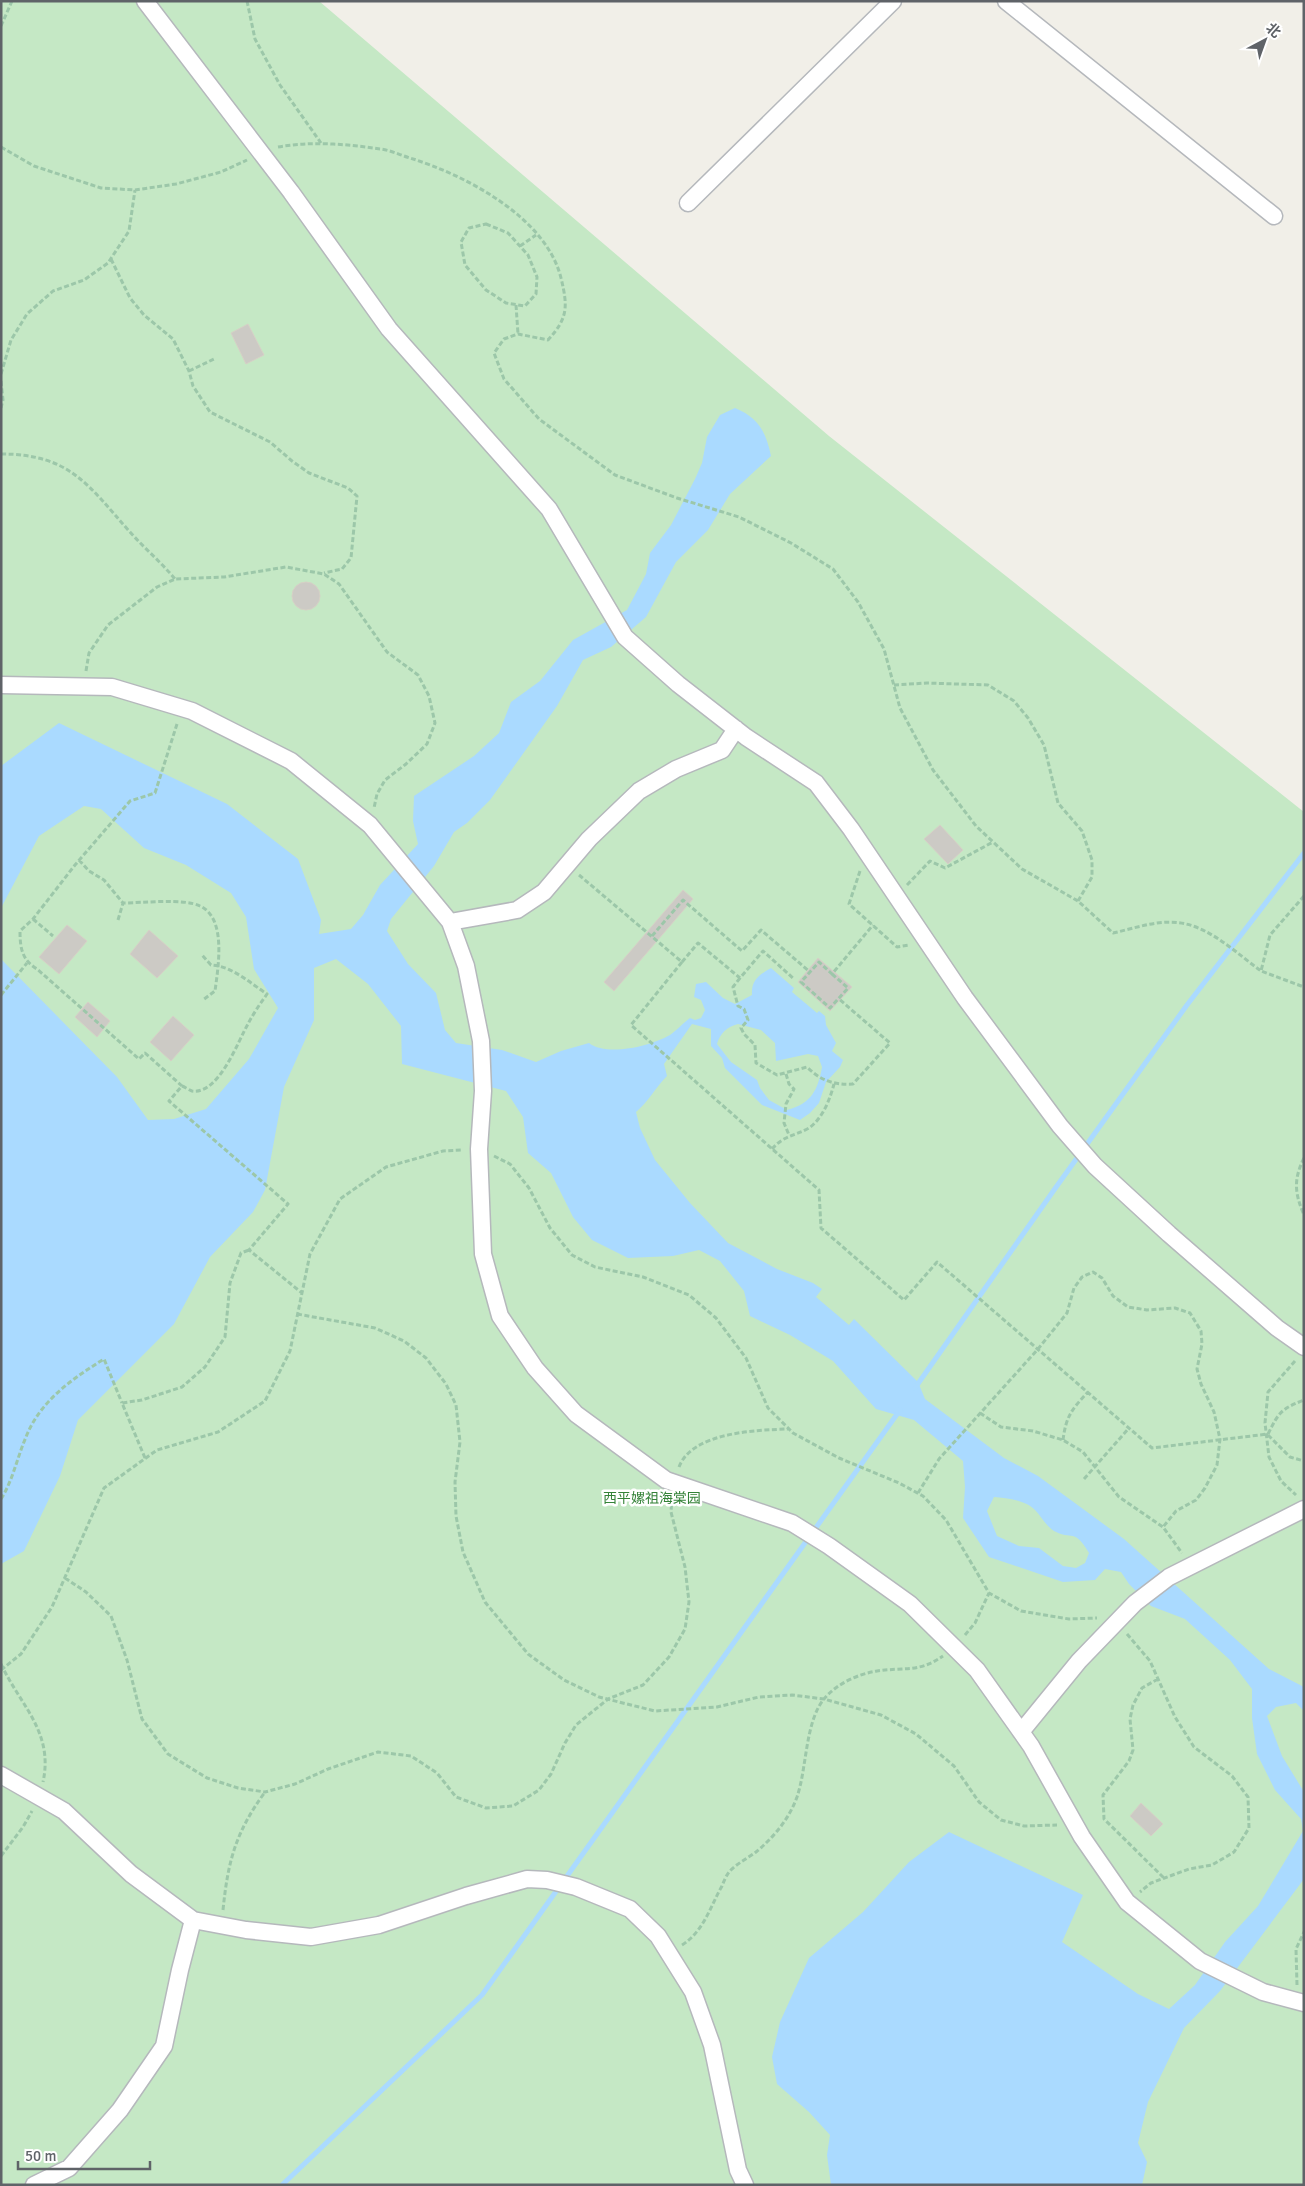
<svg xmlns="http://www.w3.org/2000/svg" width="1305" height="2186" font-family="Signika,'Noto Sans SC',sans-serif">
	<style>
		.green { fill: #c5e8c5 }
		.water { fill: #aadaff; fill-rule: evenodd }
		.lines { fill: none; stroke-linecap: round; stroke-linejoin: round }
		.stream { stroke: #aadaff; stroke-width: 5 }
		.building { fill: #cccac5; stroke: #d6d1c6 }
		.street-casing { stroke: #b5b8bc; stroke-width: 19 }
		.path { stroke: #9cc7a9; stroke-width: 3; stroke-dasharray: 5 2.5; stroke-linecap: butt }
		.street { stroke: #fff; stroke-width: 16 }
		.labels { text-anchor: middle; stroke-width: 5; stroke-linejoin: round; paint-order: stroke }
		.park-label { font-size: 14px; fill: #348238; stroke: #fff }
	</style>
	<rect width="100%" height="100%" fill="#f1efe8"/>
	<path class="green" d="M1 1H319L829 436 1304 812V2185H1Z"/>
	<path class="water" d="M735 408C759 418 766 432 771 456L730 494 708 530 676 562 646 617 611 647 583 660 557 706 490 800 467 823 454 832 434 866 391 919 387 931 408 964 436 993 445 1030 456 1043 502 1050 536 1062 561 1051 589 1043C607 1057 651 1046 670 1035 676 1031 683 1023 690 1018L695 1020 701 1018 705 1010 701 1000 694 997 696 984 706 982 723 998 735 1004 752 995C751 980 759 975 771 968L794 988 792 992 817 1013 819 1011 825 1016 826 1025 836 1043 832 1051 843 1060 840 1067 826 1082 819 1103 810 1113 800 1120 762 1105 725 1068 722 1058 711 1046V1029L692 1024 664 1064 667 1076C655 1088 649 1101 636 1112L640 1128 655 1160 690 1203 728 1243 777 1269 813 1283 822 1289 816 1297 849 1325 854 1319 918 1382 925 1399 1004 1458 1038 1476 1124 1539 1269 1669 1304 1687V1711L1296 1703 1276 1707 1267 1716 1282 1756 1304 1792V1879L1220 1991 1184 2028 1148 2102 1138 2143 1147 2162 1142 2185H831L827 2155 830 2135 809 2112 777 2084 772 2057 780 2022 809 1958 863 1912 909 1862 949 1832 1083 1895 1062 1942 1138 1994 1169 2009 1195 1985 1225 1942 1258 1906 1303 1831 1301 1819 1275 1790 1257 1754 1252 1718V1689L1230 1660 1185 1619 1151 1606 1129 1584 1121 1572 1105 1569 1095 1580 1063 1582 989 1557 963 1518 965 1487 963 1461 914 1420 876 1409 833 1361 790 1335 750 1316 744 1291 720 1261 699 1250 673 1256 628 1258 592 1240 573 1217 551 1173 528 1153 523 1117 506 1091 402 1064 401 1026 368 984 336 959 314 968V1020L284 1087 265 1190 253 1212 210 1257 174 1324 78 1420 60 1476 24 1551 1 1564V959L117 1077 148 1120 174 1119 206 1109 249 1059 278 1008 254 969 246 917 231 893 186 865 144 848 101 809 84 806 39 836 1 908V766L59 723 227 804 298 859 321 920 319 934 351 929 363 915 380 885 418 844 413 821 414 796 474 756 499 733 511 702 540 681 573 640 627 610 646 574 650 553 671 525 695 479 702 463 707 437 720 415ZM738 1024 761 1030 775 1043 776 1061 808 1054 818 1056 822 1067C818 1090 811 1104 787 1110L769 1100 760 1088 757 1080 731 1062 717 1044C720 1033 727 1027 738 1024ZM994 1497C1007 1498 1026 1500 1035 1510 1041 1516 1046 1526 1054 1531 1072 1541 1074 1527 1089 1553L1085 1563 1076 1568 1063 1566 1039 1548 1019 1546 997 1536 987 1511Z"/>
	<g class="lines">
		<path class="stream" d="M915 1388 1054 1190 1187 1005 1304 853
			M282 2185 482 1995 900 1410"/>
	</g>
	<path class="building" d="M248 324 264 355 246 364 231 333Z
		M292 596a14 14 0 1 1 28 0a14 14 0 1 1-28 0Z
		M940 825 963 850 948 864 924 839Z
		M683 890 693 899 614 991 604 982Z
		M67 925 87 941 59 974 39 957Z
		M149 930 178 956 157 978 130 954Z
		M818 958 852 987 830 1011 798 982Z
		M88 1002 110 1021 97 1037 75 1017Z
		M173 1016 194 1035 171 1061 150 1042Z
		M1141 1803 1163 1824 1151 1836 1130 1816Z"/>
	<g class="lines">
		<defs>
			<path id="street" d="M145 1 291 192 389 329 549 509 625 637 678 684 746 737 816 783 851 829 965 998 1060 1126 1095 1166 1169 1234 1277 1328 1304 1347
				M1006 1 1274 216
				M688 203 893 1
				M1 685 112 687 192 711 291 761 370 825 450 922 466 966 481 1041 483 1091 479 1149 483 1254 500 1316 535 1368 576 1414 666 1480 792 1523 829 1546 910 1604 977 1670 1031 1746 1082 1837 1127 1902 1200 1961 1263 1992 1304 2003
				M450 922 517 910 544 892 589 839 639 791 676 769 722 750 736 729
				M1021 1732 1079 1661 1135 1603 1169 1577 1304 1509
				M1 1775 64 1811 131 1874 193 1920 246 1930 311 1937 379 1925 466 1896 527 1879 547 1880 576 1887 630 1909 658 1936 693 1992 712 2045 738 2170 745 2185
				M34 2185 69 2168 120 2110 164 2046 180 1970 193 1920"/>
		</defs>
		<use href="#street" class="street-casing"/>
		<path class="path" d="M247 1 255 39 280 85 321 143
			M1 26 12 1
			M1 147 34 166 101 188 135 190 176 184 221 172 247 160
			M278 147C311 141 347 144 380 149 390 150 400 155 410 158 465 175 546 217 561 278 568 307 568 318 548 340L518 334 504 339 494 353 504 379 539 419 615 475 677 498 739 517 791 543 833 569 858 602 884 649 900 708 933 770 976 826 1022 869 1078 901 1113 933C1136 928 1162 918 1186 924 1213 930 1239 955 1261 971
			M486 224 508 233 528 255 537 277 536 294 525 306 506 303 486 290 465 265 461 242 469 228Z
			M520 246 536 235
			M111 259 130 298 144 315 173 339 189 371 193 386 210 412 270 442 292 461 309 473 348 488 357 496 351 558 342 569 324 573
			M516 305 518 334
			M189 371 216 358
			M1 374 11 340 27 314 53 291 84 280 108 263 129 231 135 190
			M1 381 3 400 1 408
			M1 454C70 454 88 485 130 532 144 548 161 562 175 579
			M86 671 89 653 108 625 157 587 175 579 224 577 286 567 324 574 339 584 387 652 418 675 429 696 435 723 427 744 406 764 385 780 377 794 374 808
			M894 685 927 683 988 685 1014 701 1028 718 1044 745 1058 803 1082 831 1092 860V877L1078 901
			M177 724 155 793 130 801 75 865 33 919 20 931C20 948 22 960 37 969L139 1059 145 1053 182 1086 169 1101 288 1204 249 1250 302 1293
			M79 860 89 871 104 880 123 903C142 903 184 898 200 906 227 918 218 968 215 991L203 1000
			M860 871 849 904 897 947 909 945
			M579 875 682 962 631 1025 819 1190 821 1228 904 1300 937 1262 1152 1448 1268 1434
			M907 885 930 861 945 868 993 842
			M1304 896 1270 935 1261 971 1304 987
			M33 919 53 936
			M118 920 123 903
			M652 936 683 900 742 951 761 930 810 972
			M682 962 698 943 740 978 763 951 794 979
			M832 974 848 988 830 1008 801 982 819 962 832 974 873 925
			M740 978 733 987 738 1006 744 1009 748 1020 741 1028 744 1034 755 1045 756 1063 777 1075 807 1067C821 1081 834 1085 853 1084L890 1043 839 999
			M1 995 27 963
			M786 1074 789 1084 794 1089 786 1104 784 1123 789 1135
			M182 1086C185 1087 189 1090 192 1091 219 1095 238 1041 248 1024 253 1014 260 1004 267 994 250 983 232 966 211 965L202 955
			M772 1149C784 1135 795 1136 809 1128 823 1118 830 1099 834 1084
			M494 1156 510 1164 529 1188 550 1228 572 1255 595 1267 643 1277 689 1295 716 1318 746 1358 768 1408 793 1433 839 1458 899 1483 923 1496 946 1520 989 1593 1021 1611 1069 1619 1097 1618
			M1304 1158C1293 1180 1295 1194 1304 1215
			M297 1314 375 1328 404 1341 426 1358 446 1384 456 1405 460 1442 455 1482 456 1516 463 1552 485 1602 528 1654 564 1680 599 1697 655 1711 717 1707 759 1697 792 1695 824 1699 881 1715 916 1734 954 1766 979 1802 1001 1820 1024 1826 1057 1825
			M1295 1361 1268 1392 1265 1423 1269 1457 1281 1481 1296 1495
			M980 1413 1001 1427 1033 1431 1063 1440 1083 1452 1119 1497 1163 1527 1182 1553
			M1268 1434C1279 1412 1281 1409 1304 1400
			M1268 1435 1290 1457 1304 1461
			M1063 1440C1066 1416 1072 1409 1088 1392
			M145 1458 122 1403 142 1400 182 1387 205 1367 225 1337 230 1283 241 1253 249 1250
			M679 1467C692 1432 757 1430 788 1429
			M1084 1479 1129 1428
			M918 1493 939 1459 1038 1349 1067 1313 1074 1288 1082 1277 1093 1272 1102 1278 1113 1296 1128 1307 1147 1310 1175 1308 1190 1313 1201 1331 1202 1344 1197 1369 1201 1384 1214 1412 1220 1439 1217 1465 1205 1488 1196 1500 1176 1511 1163 1527
			M1 1499C13 1480 17 1458 26 1437 40 1401 72 1379 104 1359L122 1403
			M65 1578 86 1592 111 1616 127 1660 142 1719 168 1754 207 1778 238 1788 265 1792 295 1784 328 1769 378 1752 411 1756 437 1773 456 1797 486 1808 513 1806 539 1790 551 1774 565 1743 576 1725 608 1699 643 1685 669 1657 685 1629 689 1602 685 1567 671 1512 672 1498
			M1127 1634 1150 1661 1175 1717 1194 1747 1232 1776 1248 1797 1249 1828 1234 1852 1212 1865 1189 1869 1151 1883 1140 1892
			M965 1635 975 1623 989 1593
			M1 1664C20 1705 54 1732 43 1782
			M1 1670 21 1654 52 1607 104 1488 157 1450 218 1432 265 1401 290 1351 310 1254 340 1199 386 1167 443 1151 462 1150
			M1158 1679 1142 1688 1133 1705 1130 1719 1133 1750 1129 1761 1103 1795 1104 1819 1164 1878
			M1 1856 23 1827 32 1811
			M223 1910C228 1860 236 1832 265 1792
			M682 1945C704 1931 710 1907 722 1886 724 1881 726 1876 729 1872 736 1864 748 1858 756 1852 774 1837 789 1819 797 1797 807 1768 805 1722 824 1699 836 1684 858 1674 877 1671 903 1667 919 1673 943 1656
			M1297 1985 1296 1949 1304 1932"/>
		<use href="#street" class="street"/>
	</g>
	<g class="labels">
		<g class="park-label">
			<text x="652" y="1503">西平嫘祖海棠园</text>
		</g>
	</g>
	<rect width="1305" height="2186" fill="none" stroke="#5f6368" stroke-width="5"/>
	<g transform="translate(1265 40) rotate(41)" stroke="#ffffff" stroke-width="4" paint-order="stroke">
	<path d="M0-4L9 19L0 12L-9 19Z" fill="#5f6368"/>
	<text y="-8" font-size="14" font-weight="bold" text-anchor="middle" fill="#5f6368">北</text>
	</g>
	<path d="M18 2161v8h132v-8" fill="none" stroke="#5f6368" stroke-width="2.5"/>
	<text x="25" y="2161" font-size="15" fill="#5f6368" stroke="#ffffff" stroke-width="4" paint-order="stroke">50 m</text>
</svg>
